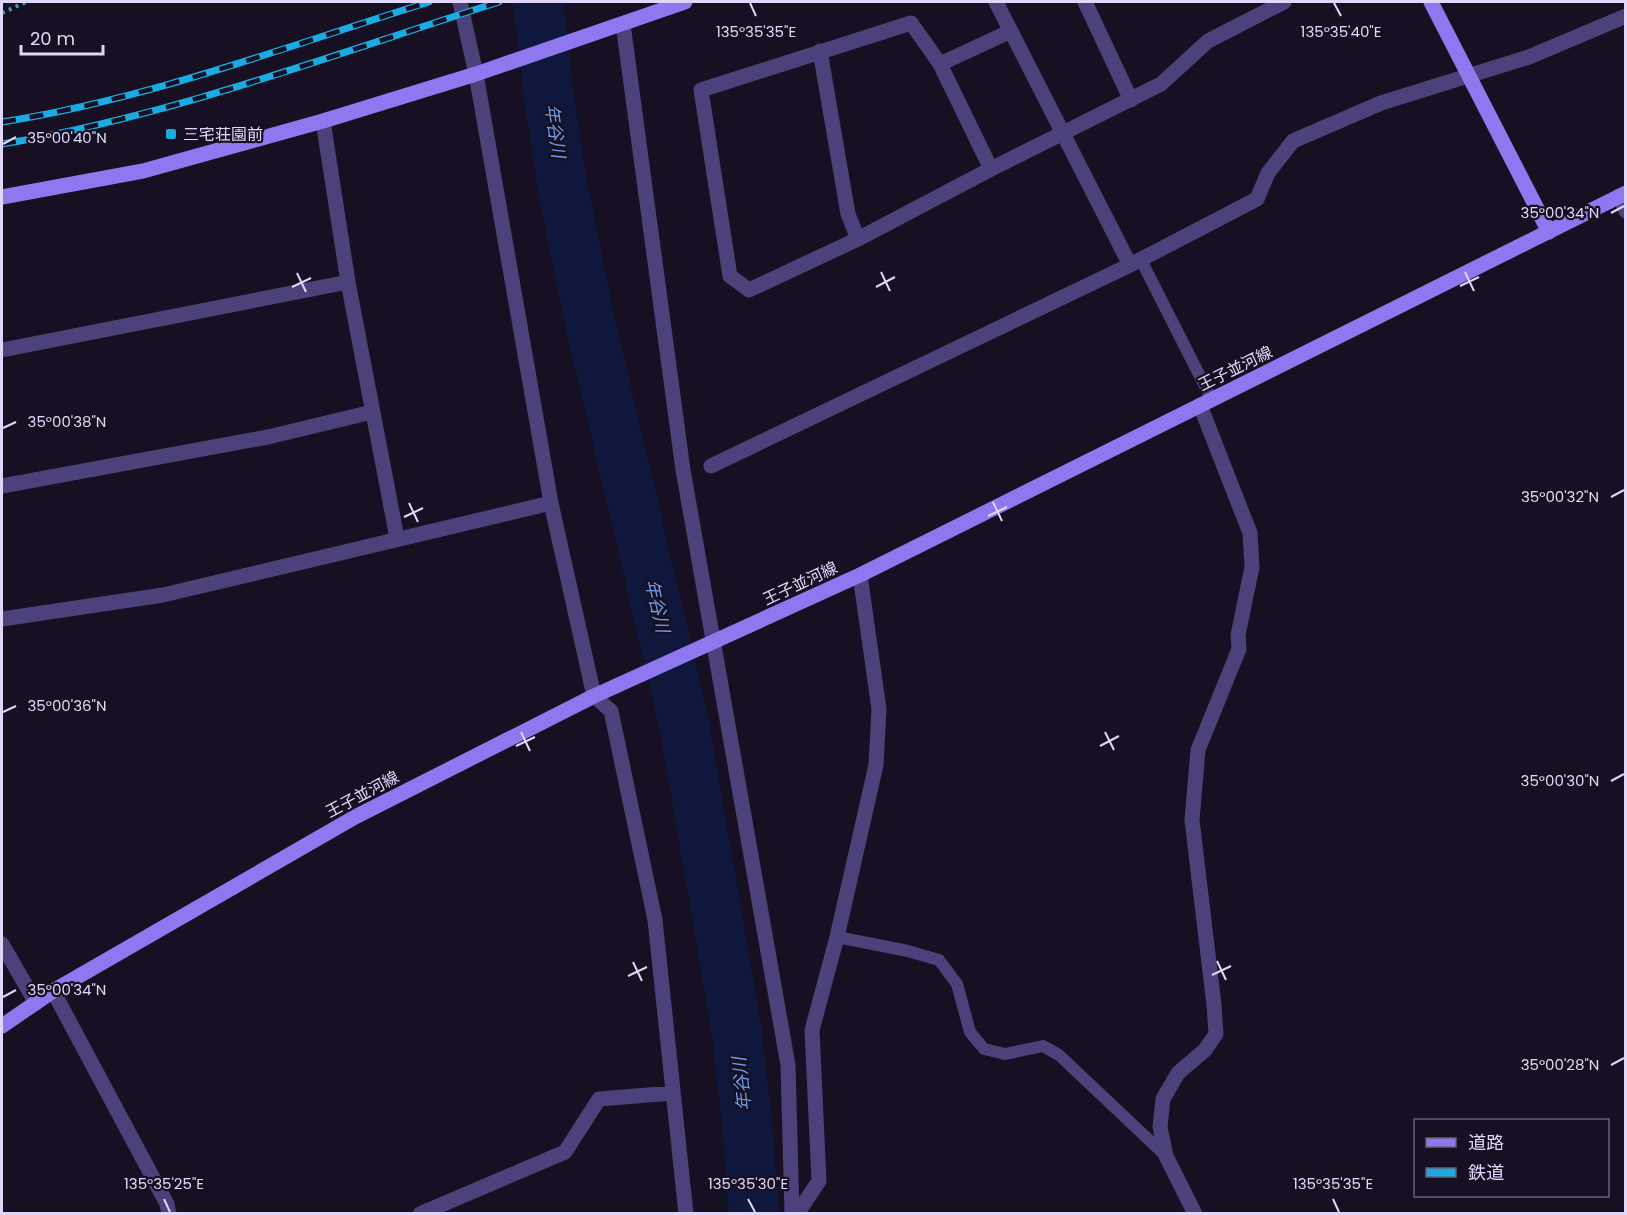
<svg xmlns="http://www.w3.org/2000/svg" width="1627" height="1215" font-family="Poppins,'Noto Sans JP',sans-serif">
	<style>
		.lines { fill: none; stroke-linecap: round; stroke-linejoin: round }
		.river { stroke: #0f183c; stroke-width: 50 }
		.path { stroke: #3c9ba8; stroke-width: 4; stroke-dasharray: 3 4.5; stroke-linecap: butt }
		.lane { stroke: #4d417b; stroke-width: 12 }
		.street { stroke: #4d417b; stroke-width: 15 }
		.secondary { stroke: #8f77ef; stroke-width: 15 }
		.rail-casing { stroke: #1aabe2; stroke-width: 7 }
		.rail { stroke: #161022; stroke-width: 4.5; stroke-dasharray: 14; stroke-linecap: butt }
		.ticks { fill: none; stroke: #e0d6fa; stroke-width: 2 }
		.poi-dot { fill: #1aabe2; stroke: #161022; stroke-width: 2 }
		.labels { text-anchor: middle; stroke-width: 4.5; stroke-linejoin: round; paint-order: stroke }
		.poi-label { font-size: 16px; fill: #e0d6fa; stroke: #161022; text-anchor: start }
		.street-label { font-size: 16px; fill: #e0d6fa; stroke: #161022 }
		.water-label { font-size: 18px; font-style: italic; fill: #6f9dee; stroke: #161022 }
		.ticks-label { font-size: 15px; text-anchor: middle; fill: #e0d6fa; stroke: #161022; stroke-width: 4.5; stroke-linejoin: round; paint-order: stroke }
	</style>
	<rect width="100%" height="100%" fill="#161022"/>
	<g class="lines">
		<path class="river" d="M538 2 549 98 563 189 588 313 684 723 737 1034 747 1123 754 1214"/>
		<path class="path" d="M2 13 26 2"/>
		<path class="lane" d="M1141 260 1212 400
			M837 937 908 951 939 960 957 984 970 1032 984 1049 1005 1054 1043 1046 1059 1055 1166 1156"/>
		<path class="street" d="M460 2 476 74 551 503 594 696 611 711 655 920 686 1214
			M996 2 1130 265
			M1085 2 1131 100
			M623 24 683 470 788 1065 792 1214
			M820 51 848 214 858 239
			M940 64 911 23 701 90 730 276 749 290 858 239 991 169 1161 84 1208 41 1284 2
			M323 121 348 282 397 538
			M991 169 940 64 1011 31
			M1619 196 1626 211
			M2 350 348 282
			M711 466 1130 265 1257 199 1268 173 1293 141 1381 103 1529 57 1626 16
			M2 486 268 437 372 412
			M2 619 163 595 551 503
			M2 944 36 1003
			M53 991 167 1204 169 1214
			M420 1214 565 1152 599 1099 672 1093
			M797 1214 819 1181 812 1030 837 937 876 765 879 709 860 575
			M1195 1214 1166 1156 1160 1127 1163 1099 1178 1073 1205 1050 1216 1034 1214 1005 1192 820 1198 750 1239 649 1238 635 1252 567 1250 533 1200 405"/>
		<path class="secondary" d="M1431 2 1549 232
			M2 197 143 171 323 121 476 74 685 2
			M2 1026 53 991 355 817 594 696 860 575 1626 193"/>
		<defs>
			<path id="rail" d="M2 122C148 99 288 46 429 2
				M2 144C171 116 335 54 499 2"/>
		</defs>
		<use href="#rail" class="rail-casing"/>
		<use href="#rail" class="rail"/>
	</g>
	<path class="ticks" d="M750 3 756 16M1334 3 1341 16M3 144 16 137M1611 213 1624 206M881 272 890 291M1465 272 1474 291M297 273 306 292M1460 286 1479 277M292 287 311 278M876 287 895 277M3 428 16 422M1611 497 1624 490M993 502 1002 521M409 503 418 522M988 516 1007 507M404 517 423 508M3 712 16 706M521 732 530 751M1105 732 1114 750M516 746 535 737M1100 746 1119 736M1611 781 1624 774M1217 961 1226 980M633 962 642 981M1212 975 1231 966M628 976 647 967M3 997 16 990M1611 1065 1624 1058M164 1199 170 1212M748 1199 755 1212M1333 1199 1339 1212"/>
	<rect class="poi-dot" x="165" y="128" width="12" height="12" rx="3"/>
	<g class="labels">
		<g class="poi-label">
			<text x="183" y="140">三宅荘園前</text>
		</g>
		<g class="street-label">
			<text transform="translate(1235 368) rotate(-26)" y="6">王子並河線</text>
			<text transform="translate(800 583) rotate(-25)" y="6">王子並河線</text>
			<text transform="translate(362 794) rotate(-28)" y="6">王子並河線</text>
		</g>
		<g class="water-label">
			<text transform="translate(555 131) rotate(82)" y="6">年谷川</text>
			<text transform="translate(657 606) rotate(77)" y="6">年谷川</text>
			<text transform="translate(742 1084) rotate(-96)" y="6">年谷川</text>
		</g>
	</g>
	<g class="ticks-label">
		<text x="756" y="37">135°35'35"E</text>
		<text x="1341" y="37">135°35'40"E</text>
		<text x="67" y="143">35°00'40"N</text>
		<text x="1560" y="218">35°00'34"N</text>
		<text x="67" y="427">35°00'38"N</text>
		<text x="1560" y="502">35°00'32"N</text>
		<text x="67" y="711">35°00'36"N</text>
		<text x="1560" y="786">35°00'30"N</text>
		<text x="67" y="995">35°00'34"N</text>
		<text x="1560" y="1070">35°00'28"N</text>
		<text x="164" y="1189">135°35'25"E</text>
		<text x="748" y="1189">135°35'30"E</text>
		<text x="1333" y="1189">135°35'35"E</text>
	</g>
	<rect width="1627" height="1215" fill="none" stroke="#e0d6fa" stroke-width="6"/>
	<rect x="1414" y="1119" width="195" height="78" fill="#161022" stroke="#675f78" stroke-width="1.5"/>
	<rect x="1426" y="1138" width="30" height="9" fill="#8f77ef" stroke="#675f78" stroke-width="1.5"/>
	<text x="1468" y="1149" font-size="18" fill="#e0d6fa">道路</text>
	<rect x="1426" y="1168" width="30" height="9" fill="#1aabe2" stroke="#675f78" stroke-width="1.5"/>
	<text x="1468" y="1179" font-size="18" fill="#e0d6fa">鉄道</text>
	<path d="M21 45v9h82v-9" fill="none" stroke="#e0d6fa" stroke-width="3"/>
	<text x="30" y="45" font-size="18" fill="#e0d6fa" stroke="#161022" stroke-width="4.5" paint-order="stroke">20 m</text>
</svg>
